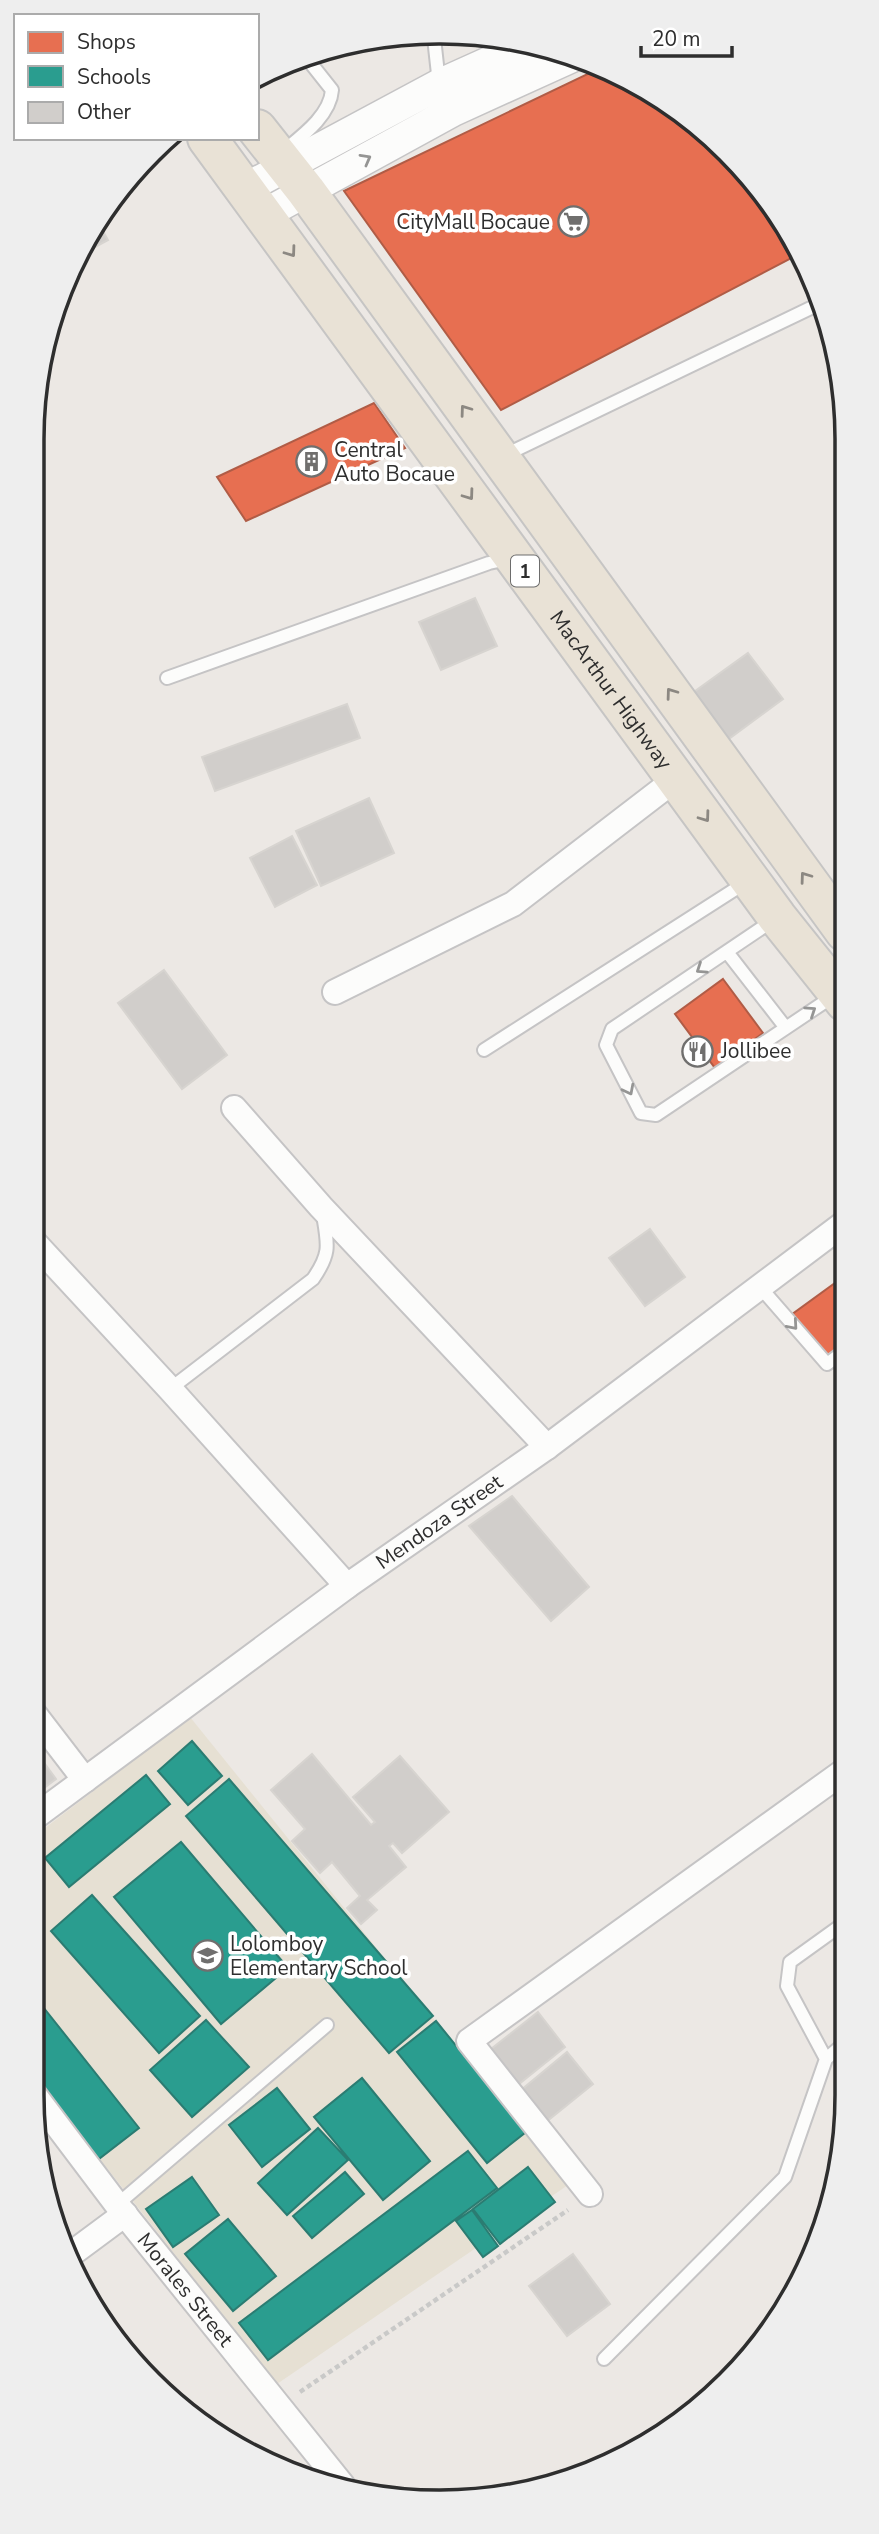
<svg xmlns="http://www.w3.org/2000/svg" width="879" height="2534" font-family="'Nunito Sans',sans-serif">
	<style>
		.education { fill: #e6e0d3 }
		.shops { fill: #e76f51; stroke: #b05c46; stroke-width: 2 }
		.schools { fill: #2a9d8f; stroke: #2b7c72; stroke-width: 2 }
		.building { fill: #d1cecb; stroke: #d7d4d0; stroke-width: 2 }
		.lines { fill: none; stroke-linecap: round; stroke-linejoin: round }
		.service-casing { stroke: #c5c4c5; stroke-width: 16 }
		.minor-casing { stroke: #c5c4c5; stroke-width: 28 }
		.tertiary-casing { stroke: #c5c4c5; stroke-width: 33 }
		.trunk-casing { stroke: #c6c5c4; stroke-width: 42 }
		.path { stroke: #c9c9c8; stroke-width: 4.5; stroke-dasharray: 5 3.5; stroke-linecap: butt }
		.service { stroke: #fcfcfb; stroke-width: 12 }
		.minor { stroke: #fcfcfb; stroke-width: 24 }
		.tertiary { stroke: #fcfcfb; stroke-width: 30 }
		.trunk { stroke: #e9e2d6; stroke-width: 38 }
		.oneway { stroke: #959594 }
		.oneway2 { stroke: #8c8882 }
		.labels { text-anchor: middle; stroke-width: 7; stroke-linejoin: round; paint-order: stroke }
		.shield { fill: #fff; stroke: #6d6d6d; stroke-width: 2 }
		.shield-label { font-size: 19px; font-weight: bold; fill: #2e2e2e }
		.poi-label { font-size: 21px; fill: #2e2e2e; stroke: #fff; text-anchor: start }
		.street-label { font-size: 21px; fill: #2e2e2e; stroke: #fff }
		.rim { fill: none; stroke: #2e2e2e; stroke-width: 3.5 }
	</style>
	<rect width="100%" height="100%" fill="#ece8e4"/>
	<path class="education" d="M190 1717 568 2185 277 2384 32 2073V1838Z"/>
	<path class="shops" d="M600 68 644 86 746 170 801 253 501 410 344 191Z
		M374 403 405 448 246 521 217 477Z
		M723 979 763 1033 715 1068 675 1014Z
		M846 1275V1346L828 1358 791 1315Z"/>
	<path class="schools" d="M192 1741 222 1776 188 1805 158 1771Z
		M146 1775 170 1804 69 1887 45 1858Z
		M229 1779 433 2016 389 2053 186 1816Z
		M181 1842 288 1968 221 2024 114 1897Z
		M92 1895 200 2016 159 2053 51 1931Z
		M32 1993 139 2128 95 2162 32 2081Z
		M206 2020 249 2067 192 2117 150 2070Z
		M436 2021 526 2132 487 2163 397 2052Z
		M362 2078 430 2161 383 2200 314 2117Z
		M277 2088 310 2129 262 2167 229 2125Z
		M318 2128 348 2160 287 2215 258 2183Z
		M468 2151 497 2188 268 2360 239 2323Z
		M528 2167 555 2202 500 2244 473 2209Z
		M345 2172 364 2194 312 2238 293 2216Z
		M192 2177 219 2215 173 2247 146 2209Z
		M472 2210 498 2246 483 2257 456 2221Z
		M228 2219 276 2276 233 2311 185 2254Z"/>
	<path class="building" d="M99 224 108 240 86 252Z
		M475 598 497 646 441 670 419 622Z
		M748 653 783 699 726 741 691 694Z
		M347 704 360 738 215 791 202 757Z
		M369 798 394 853 321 886 296 831Z
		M292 836 317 885 275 907 250 858Z
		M164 970 227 1055 182 1089 118 1003Z
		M650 1229 685 1277 645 1306 609 1258Z
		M512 1496 589 1587 551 1621 469 1526Z
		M32 1746 56 1779 32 1797Z
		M312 1754 371 1825 375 1822 353 1797 400 1756 449 1812 402 1853 393 1843 389 1846 406 1867 367 1900 377 1910 361 1924 347 1908 360 1896 332 1862 320 1873 292 1841 305 1829 271 1790Z
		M538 2012 565 2047 514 2088 486 2053Z
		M567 2052 593 2084 546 2122 520 2091Z
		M573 2254 610 2304 567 2336 529 2286Z"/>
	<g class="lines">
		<defs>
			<path id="service" d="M434 38 439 83
				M280 154C299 138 330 117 332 90L309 61
				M503 456 819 304
				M167 678 489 563 508 559
				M775 919 612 1029 606 1045 641 1113 656 1115 835 995
				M727 952 786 1028
				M484 1050 748 881
				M760 1287 827 1364 846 1350
				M170 1389 313 1279C331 1253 328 1245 323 1215
				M826 2059 787 1986 790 1962 847 1921
				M118 2206 126 2197 327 2025
				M604 2359 785 2177 826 2059 847 2041"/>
			<g id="minor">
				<path d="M335 992 513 904 677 778"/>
				<path d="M234 1108 321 1207 547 1447"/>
				<path d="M32 1240 170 1389 347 1586"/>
				<path d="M32 1711 85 1780"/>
				<path id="s1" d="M32 1819 347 1586 547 1447 846 1222"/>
				<path id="s2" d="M32 2092 118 2206 343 2486"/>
				<path d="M590 2194 469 2041 847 1769"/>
				<path d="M67 2257 125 2214"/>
			</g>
			<path id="tertiary" d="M244 189 440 84 529 44
				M263 215 453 111 572 57"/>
			<g id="trunk">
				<path d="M257 129 306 191 845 932"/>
				<path id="s3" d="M207 138 777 917 845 1002"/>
			</g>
		</defs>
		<use href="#service" class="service-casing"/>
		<use href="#minor" class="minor-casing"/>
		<use href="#tertiary" class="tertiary-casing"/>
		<use href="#trunk" class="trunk-casing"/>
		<path class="path" d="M300 2392 568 2210"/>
		<use href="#service" class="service"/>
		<use href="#minor" class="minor"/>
		<use href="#tertiary" class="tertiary"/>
		<use href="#trunk" class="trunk"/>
	</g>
	<defs><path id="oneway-chevron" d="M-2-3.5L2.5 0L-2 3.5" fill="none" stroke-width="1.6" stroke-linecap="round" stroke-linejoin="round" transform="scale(1.75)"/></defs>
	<g class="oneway">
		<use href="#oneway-chevron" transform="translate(366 159) rotate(-29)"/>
		<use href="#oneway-chevron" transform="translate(701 969) rotate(146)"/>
		<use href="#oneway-chevron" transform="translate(811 1011) rotate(-34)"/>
		<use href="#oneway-chevron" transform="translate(629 1090) rotate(63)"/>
		<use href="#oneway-chevron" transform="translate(793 1325) rotate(49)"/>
	</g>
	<g class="oneway2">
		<use href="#oneway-chevron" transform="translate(291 252) rotate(54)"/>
		<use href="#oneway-chevron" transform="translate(465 410) rotate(-126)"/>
		<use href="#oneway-chevron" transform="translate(469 495) rotate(54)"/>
		<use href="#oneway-chevron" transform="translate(671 693) rotate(-126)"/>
		<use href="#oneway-chevron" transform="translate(705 817) rotate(54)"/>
		<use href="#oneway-chevron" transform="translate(805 877) rotate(-126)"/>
	</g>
	<defs>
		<symbol id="supermarket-ring" viewBox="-11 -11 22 22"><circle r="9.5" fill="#fff" stroke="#706f6e" stroke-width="1.5"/><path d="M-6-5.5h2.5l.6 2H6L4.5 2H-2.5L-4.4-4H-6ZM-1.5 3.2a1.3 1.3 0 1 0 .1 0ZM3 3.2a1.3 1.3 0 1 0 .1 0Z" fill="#706f6e"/></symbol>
		<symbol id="building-ring" viewBox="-11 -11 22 22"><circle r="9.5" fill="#fff" stroke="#706f6e" stroke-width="1.5"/><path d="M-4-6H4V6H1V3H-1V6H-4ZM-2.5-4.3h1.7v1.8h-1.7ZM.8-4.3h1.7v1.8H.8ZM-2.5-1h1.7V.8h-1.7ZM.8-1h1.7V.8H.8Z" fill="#706f6e"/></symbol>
		<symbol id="restaurant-ring" viewBox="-11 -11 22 22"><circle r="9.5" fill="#fff" stroke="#706f6e" stroke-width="1.5"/><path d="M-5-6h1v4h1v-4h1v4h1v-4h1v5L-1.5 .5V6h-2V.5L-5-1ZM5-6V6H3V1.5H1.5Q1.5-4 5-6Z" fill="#706f6e"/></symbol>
		<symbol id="school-ring" viewBox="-11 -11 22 22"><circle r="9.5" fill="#fff" stroke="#706f6e" stroke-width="1.5"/><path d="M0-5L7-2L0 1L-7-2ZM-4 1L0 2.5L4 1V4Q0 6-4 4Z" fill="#706f6e"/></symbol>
	</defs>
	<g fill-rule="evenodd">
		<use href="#supermarket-ring" x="556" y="204" width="35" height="35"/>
		<use href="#building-ring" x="294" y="444" width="35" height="35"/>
		<use href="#restaurant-ring" x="680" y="1034" width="35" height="35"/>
		<use href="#school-ring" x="190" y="1938" width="35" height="35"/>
	</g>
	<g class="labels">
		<rect class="shield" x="511" y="555.5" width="28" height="31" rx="5"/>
		<g class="shield-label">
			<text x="525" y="578">1</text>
		</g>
		<g class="poi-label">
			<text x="550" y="229" text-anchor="end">CityMall Bocaue</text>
			<text x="334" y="457">Central<tspan x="334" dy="24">Auto Bocaue</tspan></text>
			<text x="721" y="1058">Jollibee</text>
			<text x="230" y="1951">Lolomboy<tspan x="230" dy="24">Elementary School</tspan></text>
		</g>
		<g class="street-label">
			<text dy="7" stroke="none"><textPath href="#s3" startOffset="684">MacArthur Highway</textPath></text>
			<text dy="7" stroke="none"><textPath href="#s1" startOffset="504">Mendoza Street</textPath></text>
			<text dy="7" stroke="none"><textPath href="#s2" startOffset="250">Morales Street</textPath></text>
		</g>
	</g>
	<path d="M0 0H879V2534H0ZM439 44H440A395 395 0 0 1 835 439V2095A395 395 0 0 1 440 2490H439A395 395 0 0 1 44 2095V439A395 395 0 0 1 439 44Z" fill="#eee" fill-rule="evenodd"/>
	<path class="rim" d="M439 44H440A395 395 0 0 1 835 439V2095A395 395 0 0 1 440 2490H439A395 395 0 0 1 44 2095V439A395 395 0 0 1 439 44Z"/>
	<rect x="14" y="14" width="245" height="126" fill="#ffffff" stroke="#ababab" stroke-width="2"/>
	<rect x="28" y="32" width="35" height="21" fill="#e76f51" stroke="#ababab" stroke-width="2"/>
	<text x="77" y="49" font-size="21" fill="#2e2e2e">Shops</text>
	<rect x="28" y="66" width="35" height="21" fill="#2a9d8f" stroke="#ababab" stroke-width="2"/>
	<text x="77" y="84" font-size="21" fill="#2e2e2e">Schools</text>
	<rect x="28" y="102" width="35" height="21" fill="#d1cecb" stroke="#ababab" stroke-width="2"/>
	<text x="77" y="119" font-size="21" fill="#2e2e2e">Other</text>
	<path d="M641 46v10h91v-10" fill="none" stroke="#2e2e2e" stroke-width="3.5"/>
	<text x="652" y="46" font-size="21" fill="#2e2e2e" stroke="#ffffff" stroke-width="5" paint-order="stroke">20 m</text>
</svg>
